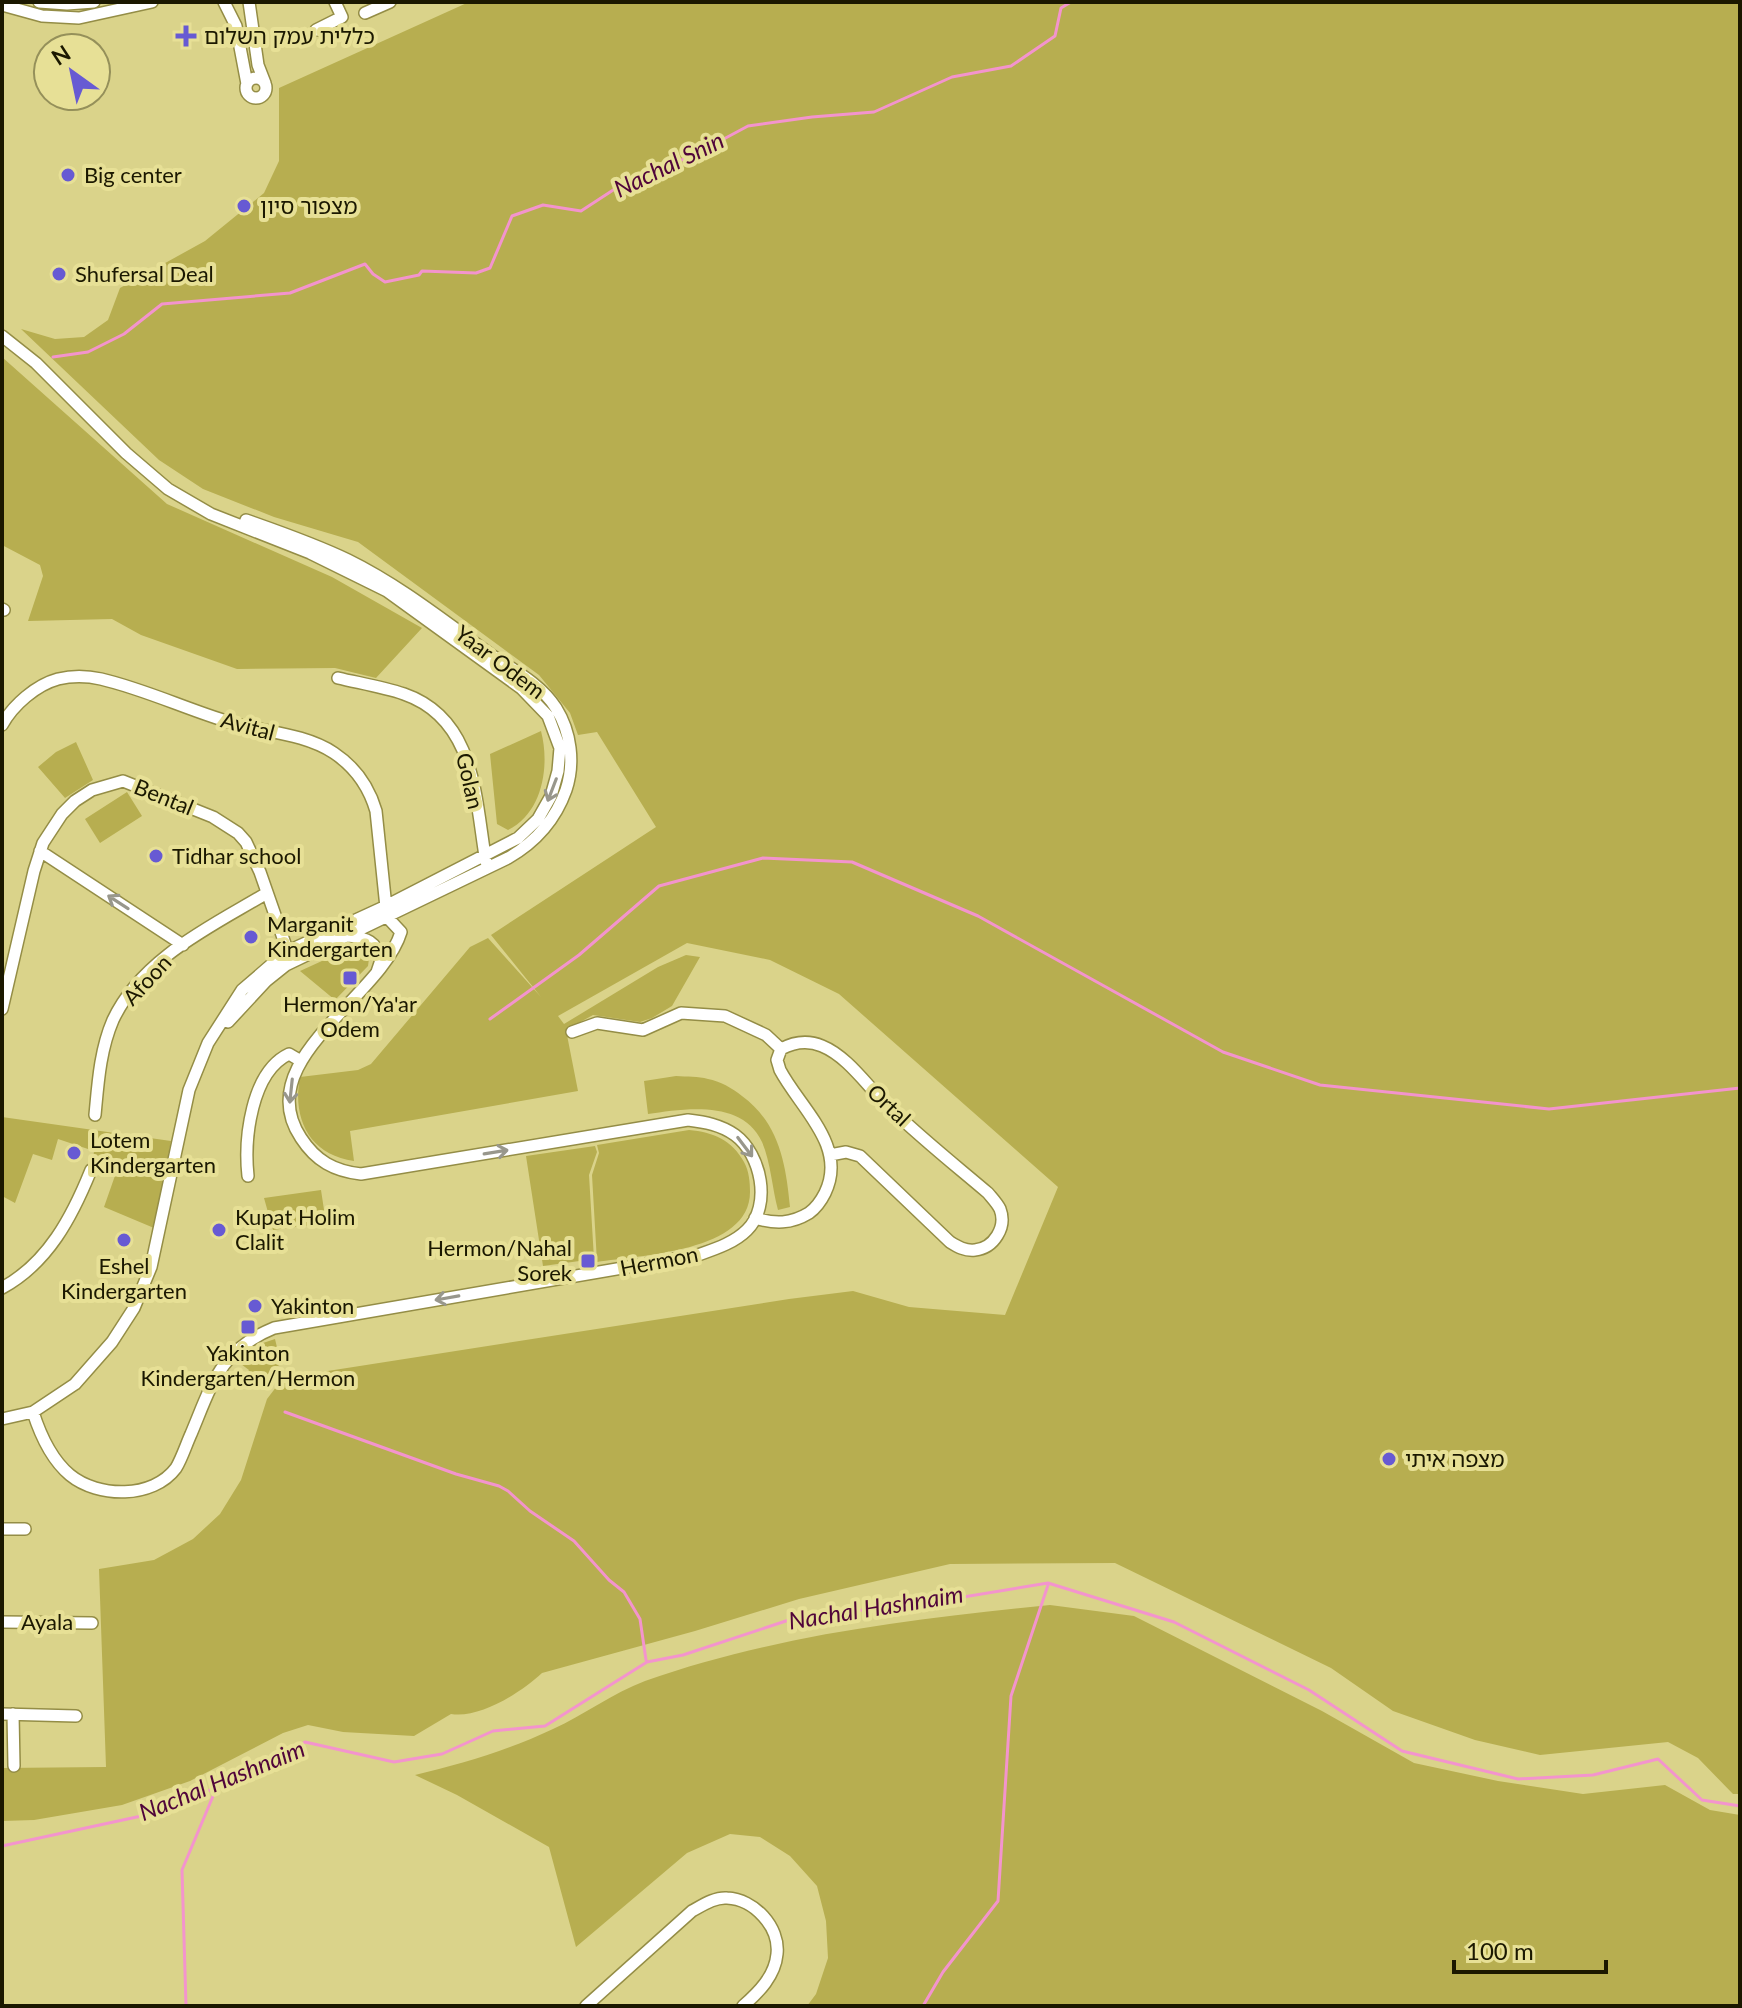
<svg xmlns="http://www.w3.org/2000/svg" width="1742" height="2008" font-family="Lato,'Noto Sans Hebrew',sans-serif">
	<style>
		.green { fill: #b7ae50 }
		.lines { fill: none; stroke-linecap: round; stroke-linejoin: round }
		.stream { stroke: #f394cd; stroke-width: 3 }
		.minor-casing { stroke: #948d46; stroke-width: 14 }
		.minor { stroke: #fff; stroke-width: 11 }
		.oneway { stroke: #98978c }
		.poi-dot { fill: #675ad3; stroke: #e7e096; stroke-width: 3 }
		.labels { text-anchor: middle; stroke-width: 8; stroke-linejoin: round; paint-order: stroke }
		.poi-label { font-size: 22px; fill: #1b1800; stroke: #e7e096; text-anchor: start }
		.street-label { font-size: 22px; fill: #1b1800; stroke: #e7e096 }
		.water-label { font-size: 24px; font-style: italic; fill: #50053a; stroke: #e7e096 }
	</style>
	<rect width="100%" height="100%" fill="#dad38a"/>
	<path class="green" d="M469 2H1740V1794H1733L1698 1758 1668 1742 1540 1755 1475 1740 1393 1711 1331 1668 1115 1563 950 1564 799 1599 695 1631 542 1673C522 1692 479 1719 451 1714L414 1736 343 1732 308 1725 283 1733 190 1781 122 1805 34 1820 2 1821V1768L106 1767 99 1569 154 1560 193 1539 220 1514 241 1480 267 1399 283 1378 789 1299 853 1291 909 1307 1005 1315 1058 1187 839 994 770 960 687 943 558 1016 564 1024 658 967 686 955 700 957 672 1006 652 1018 640 1022 593 1015 566 1030 578 1091 350 1131 354 1161C309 1155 292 1118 300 1077L358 1070 371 1064 470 947 488 938 541 997 491 935 656 827 597 732 578 735 570 713 539 675 358 542 274 517 203 489 159 460 21 329 55 339 84 337 108 320 120 288 205 241 264 193 279 161V88Z
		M2 357 167 504 332 577 422 628 376 678 335 668 237 669 141 635 112 619 28 621 43 576 40 565 2 545Z
		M541 731C550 765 543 813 508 830L497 824 490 754Z
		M76 742 93 780 65 798 38 767 56 752Z
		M127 792 142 816 100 843 85 819Z
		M357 945H364L370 951 368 966 335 1000 300 971Z
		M676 1076C687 1077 698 1076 708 1079 720 1081 732 1088 742 1096 779 1123 786 1164 790 1207L778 1210C772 1188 771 1163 762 1142 742 1099 684 1109 648 1114L644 1081Z
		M2 1117 171 1141 154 1228 104 1207 117 1170 93 1161 94 1151 58 1139 52 1160 33 1154 15 1203 2 1196Z
		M689 1130C713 1132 732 1140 744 1162 749 1171 750 1182 750 1192 750 1252 641 1255 597 1262L592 1175 599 1153 597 1145Z
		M595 1146 597 1152 589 1175 594 1259 543 1266 526 1156Z
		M321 1190 326 1223 273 1230 264 1198Z
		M275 1339 281 1364 271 1370 260 1387 244 1378 249 1370 237 1361 260 1344Z
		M1050 1605 1134 1616 1322 1711 1414 1763 1498 1781 1583 1794 1665 1785 1710 1810 1740 1815V2006H807L816 1994 828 1958 826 1921 817 1886 790 1856 760 1837 730 1834 687 1853 576 1947 549 1847 457 1795 415 1775C462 1764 509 1750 553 1729 584 1715 613 1693 645 1681 775 1635 914 1619 1050 1605Z"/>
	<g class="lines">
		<path class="stream" d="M53 357 88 352 124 334 162 304 290 293 365 264 373 274 385 282 419 275 422 271 476 273 490 268 512 216 543 205 581 211 627 181 692 156 748 126 812 117 874 112 952 77 1011 66 1055 36 1061 8 1071 2
			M490 1019 579 955 659 886 763 858 852 862 978 916 1223 1052 1320 1085 1549 1109 1740 1088
			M285 1412 456 1474 499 1486 508 1491 530 1511 574 1541 609 1580 624 1592 640 1619 646 1660
			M2 1846 146 1815 261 1770 305 1742 394 1762 442 1754 493 1731 545 1726 647 1662 683 1655 798 1617 927 1603 1048 1583 1174 1622 1309 1690 1402 1751 1518 1779 1593 1775 1658 1759 1702 1800 1740 1806
			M186 2006 182 1870 216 1789
			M923 2006 943 1972 998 1901 1011 1696 1048 1585"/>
		<defs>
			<path id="minor" d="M39 2 67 4 94 2
				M224 2 236 26 247 84
				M249 2 258 65 265 83
				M2 5 42 16 79 18 152 2
				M365 13 390 2
				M316 30 342 17 335 2
				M246 88a10 10 0 1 1 20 0a10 10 0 1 1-20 0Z
				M2 336 36 363 126 453 168 489 211 514 310 553 387 591 521 688 548 716 560 748 558 771 551 796 538 819 518 838 386 906 286 952 242 990 208 1043 189 1090 151 1267 134 1308 112 1342 75 1384 33 1412 2 1419
				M2 609 4 610
				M338 678C359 683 383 687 404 694 476 719 475 798 486 862
				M2 725C13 705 36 685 58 679 71 676 87 676 101 679 144 689 186 709 229 722 262 732 304 733 334 753 355 767 369 787 376 811L387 917 401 932C381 998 249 1060 301 1138 316 1161 334 1171 361 1174L688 1120C705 1122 721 1125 735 1135 761 1154 772 1205 747 1230 734 1243 715 1249 698 1255L274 1328C220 1350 212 1384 191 1434 186 1445 182 1458 176 1468 153 1499 98 1498 70 1475 52 1460 40 1434 33 1412
				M40 851 183 945
				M348 936C367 938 376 941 381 960L377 972
				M2 1009 34 871 43 843 62 814 75 801 92 790 123 781 213 817 238 833 246 842 260 872 290 958
				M228 1022 266 981 286 965 508 858C536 842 555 821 566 790 575 763 571 732 556 708 541 684 512 669 490 654 444 621 399 585 348 560 315 544 280 532 246 520
				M572 1032 597 1023 643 1030 681 1013 725 1016 766 1035 781 1049
				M781 1049C794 1042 808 1040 822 1046 849 1057 869 1089 890 1108 921 1138 955 1165 988 1193 992 1198 997 1203 1000 1209 1007 1227 994 1248 975 1250 965 1251 958 1247 950 1242L860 1156 846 1152 830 1155
				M95 1115C98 1083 100 1050 113 1020 142 958 212 926 267 893
				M248 1176C244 1139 251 1072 289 1054L301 1061
				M755 1218C775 1224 791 1224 809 1213 816 1208 821 1201 825 1193 848 1146 800 1108 780 1070L777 1060 781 1049
				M2 1288C48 1263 72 1217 91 1170
				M2 1529H25
				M2 1622 92 1623
				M2 1714 76 1716
				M13 1714 14 1766
				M586 2006 692 1911C703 1905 715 1897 727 1898 754 1899 780 1927 777 1954 775 1976 759 1992 743 2006"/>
		</defs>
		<use href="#minor" class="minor-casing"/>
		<use href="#minor" class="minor"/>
	</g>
	<defs><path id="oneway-shaft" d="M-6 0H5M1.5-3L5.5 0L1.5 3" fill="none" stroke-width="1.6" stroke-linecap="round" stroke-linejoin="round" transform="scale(2)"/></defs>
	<g class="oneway">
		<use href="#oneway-shaft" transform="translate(552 790) rotate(111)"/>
		<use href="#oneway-shaft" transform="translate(118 902) rotate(-147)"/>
		<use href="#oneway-shaft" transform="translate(291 1091) rotate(96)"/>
		<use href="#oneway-shaft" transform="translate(745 1147) rotate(53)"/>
		<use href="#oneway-shaft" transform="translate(496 1152) rotate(-9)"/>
		<use href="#oneway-shaft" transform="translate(447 1298) rotate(170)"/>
	</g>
	<g class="poi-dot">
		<path d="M182 24h8v8h8v8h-8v8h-8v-8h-8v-8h8z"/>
		<circle cx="68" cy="175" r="8"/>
		<circle cx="244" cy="206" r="8"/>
		<circle cx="59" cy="274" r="8"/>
		<circle cx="156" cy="856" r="8"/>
		<circle cx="251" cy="937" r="8"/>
		<rect x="342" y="970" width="16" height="16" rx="4"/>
		<circle cx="74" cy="1153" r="8"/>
		<circle cx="219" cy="1230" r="8"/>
		<circle cx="124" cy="1240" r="8"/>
		<rect x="580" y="1253" width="16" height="16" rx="4"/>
		<circle cx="255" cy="1306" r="8"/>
		<rect x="240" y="1319" width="16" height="16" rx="4"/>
		<circle cx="1389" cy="1459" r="8"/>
	</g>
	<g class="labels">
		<g class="poi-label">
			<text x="204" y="44">כללית עמק השלום</text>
			<text x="84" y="183">Big center</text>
			<text x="260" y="214">מצפור סיון</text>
			<text x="75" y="282">Shufersal Deal</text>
			<text x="172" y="864">Tidhar school</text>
			<text x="267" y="932">Marganit<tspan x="267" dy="25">Kindergarten</tspan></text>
			<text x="350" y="1012" text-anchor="middle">Hermon/Ya'ar<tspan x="350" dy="25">Odem</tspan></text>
			<text x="90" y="1148">Lotem<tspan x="90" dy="25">Kindergarten</tspan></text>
			<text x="235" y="1225">Kupat Holim<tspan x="235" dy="25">Clalit</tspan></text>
			<text x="572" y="1256" text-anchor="end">Hermon/Nahal<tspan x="572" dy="25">Sorek</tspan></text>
			<text x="124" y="1274" text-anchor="middle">Eshel<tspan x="124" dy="25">Kindergarten</tspan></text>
			<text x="271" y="1314">Yakinton</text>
			<text x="248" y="1361" text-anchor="middle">Yakinton<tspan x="248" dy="25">Kindergarten/Hermon</tspan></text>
			<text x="1405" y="1467">מצפה איתי</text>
		</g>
		<g class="street-label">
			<text transform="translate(500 662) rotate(37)" y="8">Yaar Odem</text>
			<text transform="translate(248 726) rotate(15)" y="8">Avital</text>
			<text transform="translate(470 781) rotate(77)" y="8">Golan</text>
			<text transform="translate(164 797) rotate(22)" y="8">Bental</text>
			<text transform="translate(147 980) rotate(-47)" y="8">Afoon</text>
			<text transform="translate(889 1105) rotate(43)" y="8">Ortal</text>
			<text transform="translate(659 1261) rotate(-11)" y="8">Hermon</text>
			<text x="47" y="1630">Ayala</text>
		</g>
		<g class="water-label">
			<text transform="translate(669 165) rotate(-26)" y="8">Nachal Snin</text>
			<text transform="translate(876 1608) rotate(-9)" y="8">Nachal Hashnaim</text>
			<text transform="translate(222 1781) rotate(-22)" y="8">Nachal Hashnaim</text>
		</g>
	</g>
	<rect width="1742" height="2008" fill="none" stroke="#1b1800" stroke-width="8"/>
	<g transform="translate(72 72) rotate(327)"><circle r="38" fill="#e7e096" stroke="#95905a" stroke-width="2"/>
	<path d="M0-6L14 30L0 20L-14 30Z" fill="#675ad3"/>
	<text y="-12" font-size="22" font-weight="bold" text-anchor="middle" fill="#1b1800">N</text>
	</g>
	<path d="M1454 1960v12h152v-12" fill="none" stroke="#1b1800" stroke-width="4"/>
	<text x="1466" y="1960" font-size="24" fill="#1b1800" stroke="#e7e096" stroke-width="6" paint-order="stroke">100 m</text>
</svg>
